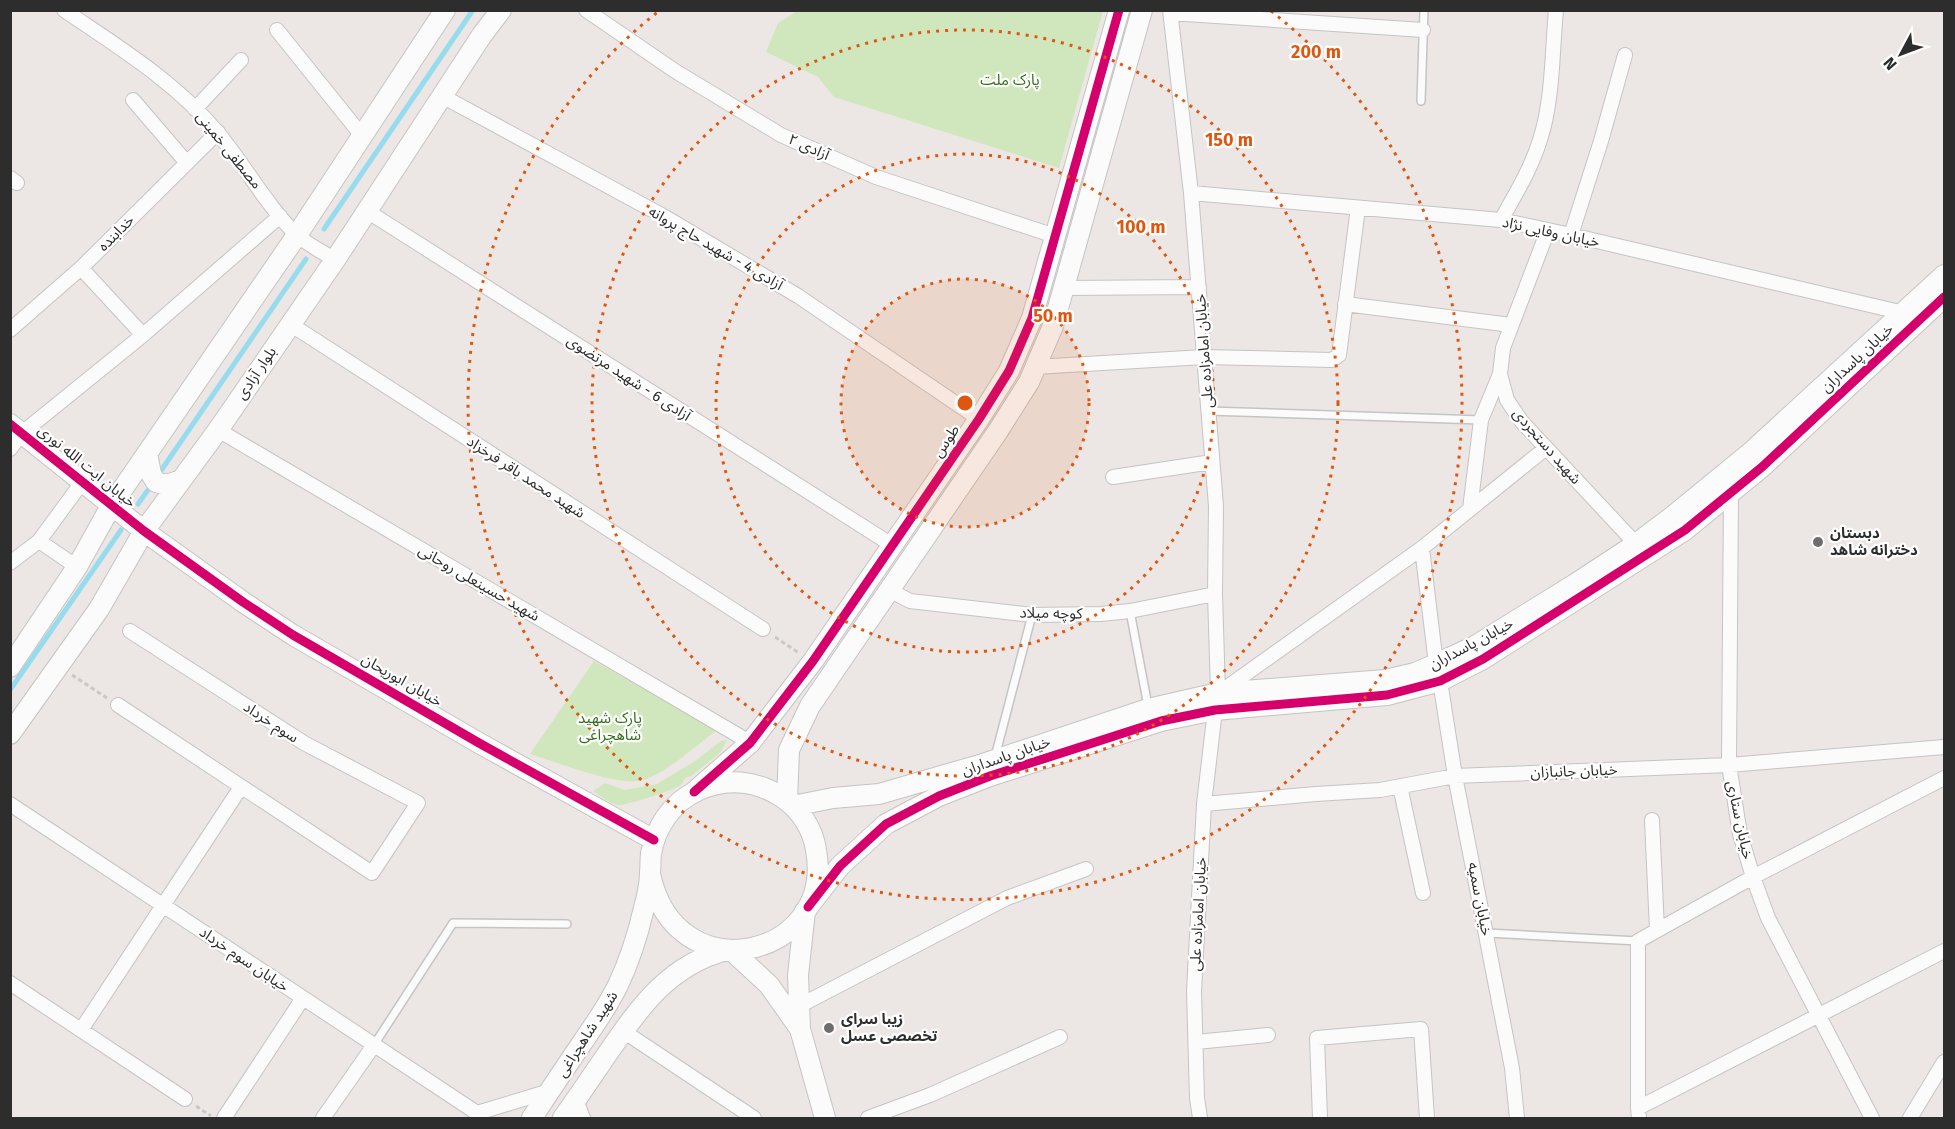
<svg xmlns="http://www.w3.org/2000/svg" width="1955" height="1129" font-family="'Fira Sans','Noto Sans Arabic',sans-serif">
	<style>
		.green { fill: #d0e6bc }
		.lines { fill: none; stroke-linecap: round; stroke-linejoin: round }
		.stream { stroke: #97dcee; stroke-width: 5 }
		.lane-casing { stroke: #c5c4c4; stroke-width: 10 }
		.street-casing { stroke: #c5c4c4; stroke-width: 16 }
		.secondary-casing { stroke: #c5c4c4; stroke-width: 22 }
		.path { stroke: #c8c8c8; stroke-width: 3; stroke-dasharray: 4.5 3; stroke-linecap: butt }
		.lane { stroke: #fcfbfb; stroke-width: 7 }
		.street { stroke: #fcfbfb; stroke-width: 14 }
		.secondary { stroke: #fcfbfb; stroke-width: 20 }
		.cycleway-casing { stroke: #fff; stroke-width: 13 }
		.cycleway { stroke: #d6006c; stroke-width: 9 }
		.ring { fill: none; stroke: #df570e; stroke-width: 3; stroke-dasharray: 3 6 }
		.poi-dot { fill: #706e6d; stroke: #fff; stroke-width: 2 }
		.labels { text-anchor: middle; stroke-width: 4.5; stroke-linejoin: round; paint-order: stroke }
		.park-label { font-size: 15px; fill: #306e19; stroke: #fff }
		.street-label { font-size: 15px; fill: #2d2d2d; stroke: #fff }
		.poi-label { font-size: 15px; font-weight: bold; fill: #2d2d2d; stroke: #fff; text-anchor: start }
		.centre { fill: #df570e; stroke: #fff; stroke-width: 3 }
		.ring-label { font-size: 18px; text-anchor: middle; font-weight: bold; fill: #df570e; stroke: #fff; stroke-width: 4.5; stroke-linejoin: round; paint-order: stroke }
	</style>
	<rect width="100%" height="100%" fill="#ece7e4"/>
	<path class="green" d="M797 11V10L1103 11 1059 168 834 97 818 77 766 52 778 23Z
		M594 661 717 730C698 744 665 774 643 780 618 787 557 762 530 754Z
		M727 740 720 753 691 776 685 778C683 782 683 783 679 786 674 790 624 806 619 805 610 804 600 796 593 791L605 783 625 790 657 784 695 761 721 741Z"/>
	<g class="lines">
		<path class="stream" d="M324 229 473 10
			M158 475 306 259
			M138 504 153 483
			M10 690 121 530"/>
		<defs>
			<path id="lane" d="M1421 101 1424 10
				M1208 411 1481 420
				M1130 611 1148 706
				M995 757 1032 615
				M1487 933 1638 941
				M374 1045 453 923 567 924"/>
			<path id="street" d="M64 10C118 47 176 82 218 133 244 164 268 208 297 235 308 245 323 252 335 260
				M586 10 675 71 781 135 876 177 1055 236
				M1170 10 1191 193 1216 506 1215 594 1218 693
				M1171 13 1423 30
				M277 30 363 137
				M442 96 665 217 798 296 979 419
				M133 100 187 163
				M195 109 241 60
				M10 178 17 183
				M1191 193 1501 220 1571 235 1904 313
				M367 211 892 545
				M1501 220C1515 195 1531 169 1540 140 1553 100 1552 53 1556 10
				M1548 230 1503 348 1500 374 1507 400 1522 422 1636 544
				M1571 235 1601 141 1625 55
				M81 268 143 335
				M1063 288 1199 287
				M1345 304 1511 325
				M290 324 763 629
				M10 330 81 268 218 132
				M1035 367 1204 357 1332 360 1339 355 1358 208
				M218 430 741 737
				M10 449 22 433 143 335 280 216
				M1113 477 1212 462
				M1731 493 1729 765 1740 834 1753 877 1768 918 1872 1118
				M1470 509 1481 420 1500 374
				M39 541 77 567
				M1422 548 1436 664
				M10 563 39 541 83 481
				M889 590 910 601 1032 615 1101 614 1130 611 1215 594
				M1440 681 1455 776 1512 1068 1517 1118
				M1219 693 1422 548 1546 448
				M118 705 372 873 418 803 304 743 130 631
				M1400 786 1423 893
				M10 804 477 1113
				M1204 804 1316 794 1380 790 1455 776 1729 765 1944 747
				M1652 820 1657 930
				M10 983 185 1099
				M799 1006 1007 898 1086 869
				M81 1030 241 787
				M623 1031 754 1118
				M1196 1042 1268 1035
				M576 1100 583 1118
				M1638 1108 1944 951
				M477 1113 550 1091
				M224 1118 303 998
				M323 1118 374 1045
				M868 1118 930 1095 1060 1037
				M1200 1118 1197 1098 1194 991 1204 804 1215 710
				M1320 1118 1317 1038 1421 1029 1427 1118
				M1639 1118 1638 1108V941L1753 877 1944 778
				M1910 1118 1944 1062"/>
			<path id="secondary" d="M10 424 144 531 243 602 293 635 479 743 654 840
				M147 453 151 474 156 482 167 485 181 480
				M10 667 77 567 111 506 297 235 445 10
				M10 734 99 609 144 531 218 430 335 260 482 35 501 10
				M694 792 750 743 813 661 979 419 1009 371 1032 318 1119 10
				M787 801 789 750 810 706 998 431 1029 382 1053 326 1142 10
				M793 806 833 798 879 794 983 764 1148 709 1218 693 1385 680 1415 673 1436 664 1475 646 1575 584 1636 544 1673 516 1750 453 1944 275
				M808 907 840 866 886 824 939 796 990 776 1161 721 1215 710 1387 695 1440 681 1483 659 1685 530 1762 467 1944 297
				M805 911 798 975 800 1029 825 1118
				M731 950 769 985 800 1029
				M532 1118C548 1093 565 1068 582 1043 595 1024 608 1006 618 985 629 962 638 934 644 908 647 897 650 884 650 872 651 866 650 860 651 854 655 828 672 802 697 791 725 777 757 780 783 798 800 809 813 829 816 850 836 958 676 996 650 874
				M563 1118C579 1096 594 1073 610 1050 641 1005 670 965 726 950"/>
		</defs>
		<use href="#lane" class="lane-casing"/>
		<use href="#street" class="street-casing"/>
		<use href="#secondary" class="secondary-casing"/>
		<path class="path" d="M775 637 799 653
			M72 675 107 698
			M196 1106 211 1116"/>
		<use href="#lane" class="lane"/>
		<use href="#street" class="street"/>
		<use href="#secondary" class="secondary"/>
		<defs>
			<path id="cycleway" d="M10 424 144 531 243 602 293 635 479 743 654 840
				M694 792 750 743 813 661 979 419 1009 371 1032 318 1119 10
				M808 907 840 866 886 824 939 796 990 776 1161 721 1215 710 1387 695 1440 681 1483 659 1685 530 1762 467 1944 297"/>
		</defs>
		<use href="#cycleway" class="cycleway-casing"/>
		<use href="#cycleway" class="cycleway"/>
	</g>
	<circle cx="965" cy="403" r="124" fill="#df570e" fill-opacity=".12"/>
	<g class="ring">
		<circle cx="965" cy="403" r="124"/>
		<circle cx="965" cy="403" r="249"/>
		<circle cx="965" cy="403" r="373"/>
		<path d="M1271 11A497 497 0 1 1 659 11"/>
	</g>
	<g class="poi-dot">
		<circle cx="1818" cy="542" r="6"/>
		<circle cx="829" cy="1028" r="6"/>
	</g>
	<g class="labels">
		<g class="park-label">
			<text x="1010" y="85">پارک ملت</text>
			<text x="610" y="723">پارک شهید<tspan x="610" dy="17">شاهچراغی</tspan></text>
		</g>
		<g class="street-label">
			<text transform="translate(809 147) rotate(24)" y="5">آزادی ۲</text>
			<text transform="translate(229 150) rotate(51)" y="5">مصطفی خمینی</text>
			<text transform="translate(1551 232) rotate(12)" y="5">خیابان وفایی نژاد</text>
			<text transform="translate(116 233) rotate(-45)" y="5">خدابنده</text>
			<text transform="translate(716 248) rotate(30)" y="5">آزادی 4 - شهید حاج پروانه</text>
			<text transform="translate(1204 351) rotate(-94)" y="5">خیابان امامزاده علی</text>
			<text transform="translate(1857 358) rotate(-43)" y="5">خیابان پاسداران</text>
			<text transform="translate(256 373) rotate(-56)" y="5">بلوار آزادی</text>
			<text transform="translate(629 378) rotate(33)" y="5">آزادی 6 - شهید مرتضوی</text>
			<text transform="translate(946 441) rotate(-56)" y="5">طوس</text>
			<text transform="translate(1547 446) rotate(49)" y="5">شهید دستجردی</text>
			<text transform="translate(87 466) rotate(39)" y="5">خیابان ایت الله نوری</text>
			<text transform="translate(526 477) rotate(33)" y="5">شهید محمد باقر فرخزاد</text>
			<text transform="translate(479 583) rotate(30)" y="5">شهید حسینعلی روحانی</text>
			<text transform="translate(1051 613) rotate(1)" y="5">کوچه میلاد</text>
			<text transform="translate(1471 644) rotate(-28)" y="5">خیابان پاسداران</text>
			<text transform="translate(402 680) rotate(30)" y="5">خیابان ابوریحان</text>
			<text transform="translate(271 722) rotate(33)" y="5">سوم خرداد</text>
			<text transform="translate(1006 756) rotate(-19)" y="5">خیابان پاسداران</text>
			<text transform="translate(1574 771) rotate(-2)" y="5">خیابان جانبازان</text>
			<text transform="translate(1740 820) rotate(78)" y="5">خیابان ستاری</text>
			<text transform="translate(1480 899) rotate(79)" y="5">خیابان سمیه</text>
			<text transform="translate(1198 914) rotate(-87)" y="5">خیابان امامزاده علی</text>
			<text transform="translate(244 959) rotate(34)" y="5">خیابان سوم خرداد</text>
			<text transform="translate(587 1034) rotate(-57)" y="5">شهید شاهچراغی</text>
		</g>
		<g class="poi-label">
			<text x="1830" y="538">دبستان<tspan x="1830" dy="17">دخترانه شاهد</tspan></text>
			<text x="841" y="1024">زیبا سرای<tspan x="841" dy="17">تخصصی عسل</tspan></text>
		</g>
	</g>
	<circle cx="965" cy="403" r="9" class="centre"/>
	<g class="ring-label">
		<text x="1316" y="58">200 m</text>
		<text x="1229" y="146">150 m</text>
		<text x="1141" y="233">100 m</text>
		<text x="1053" y="322">50 m</text>
	</g>
	<rect width="1955" height="1129" fill="none" stroke="#2d2d2d" stroke-width="24"/>
	<g transform="translate(1901 54) rotate(229)" stroke="#ffffff" stroke-width="4.5" paint-order="stroke">
	<path d="M0-4.5L10 22L0 15L-10 22Z" fill="#2d2d2d"/>
	<text y="-9" font-size="16" font-weight="bold" text-anchor="middle" fill="#2d2d2d">N</text>
	</g>
</svg>
